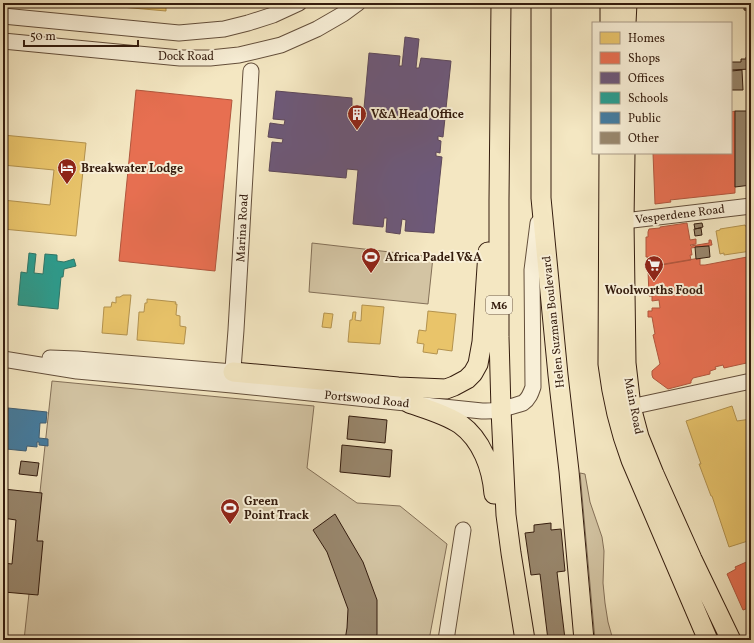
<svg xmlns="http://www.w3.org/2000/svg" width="754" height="643" font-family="Vollkorn,serif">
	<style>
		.green { fill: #d3c4a3; stroke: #847058 }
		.homes { fill: #e9c46a; stroke: #b3924e }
		.shops { fill: #e76f51; stroke: #b1563d }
		.offices { fill: #6d597a; stroke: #5c475a }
		.schools { fill: #2a9d8f; stroke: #2d7668 }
		.public { fill: #457b9d; stroke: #405e72 }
		.building { fill: #98866c; stroke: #341c0e }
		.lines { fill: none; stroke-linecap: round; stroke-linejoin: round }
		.minor-casing { stroke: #644f3b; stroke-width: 17 }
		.major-casing { stroke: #341c0e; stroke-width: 21 }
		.minor { stroke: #f8efd7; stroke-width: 15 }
		.major { stroke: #f4e7c2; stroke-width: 19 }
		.labels { text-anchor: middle; stroke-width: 4; stroke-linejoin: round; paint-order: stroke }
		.shield { fill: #f8efd7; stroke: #6f5b4a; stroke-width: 1 }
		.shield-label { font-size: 11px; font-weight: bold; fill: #341c0e }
		.street-label { font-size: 12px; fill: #341c0e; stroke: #f8efd7 }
		.poi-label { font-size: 12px; font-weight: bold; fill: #341c0e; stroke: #f8efd7; text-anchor: start }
	</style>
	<rect width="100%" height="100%" fill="#f4e7c2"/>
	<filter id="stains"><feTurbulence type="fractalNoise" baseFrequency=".005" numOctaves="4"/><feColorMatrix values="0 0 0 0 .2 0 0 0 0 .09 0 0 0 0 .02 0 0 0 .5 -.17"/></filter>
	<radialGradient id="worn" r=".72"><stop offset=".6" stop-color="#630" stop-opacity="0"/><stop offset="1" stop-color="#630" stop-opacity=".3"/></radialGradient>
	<path class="green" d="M312 243 433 257 428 304 309 292Z
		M52 381 314 406 307 468 357 503 400 506 447 544 429 640H24Z
		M580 473 585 474 590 502 602 537 604 551 603 583 605 603 608 622 613 640H595Z"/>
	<path class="homes" d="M110 3H166V11L110 6Z
		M3 135 86 143 76 236 3 229V200L50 205 54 170 3 165Z
		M745 225V226L751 225V251L724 255V253L720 254 716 231 720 230V229Z
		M123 295H131L127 335 102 333 104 307H111L112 302 116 303V297H120Z
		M147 299 176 302 175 304H177L176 315 180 316V326L186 327 184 344 137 340 139 312H144L145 303H147Z
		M362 305 384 307 380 344 348 342 350 320H352L353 312H356L355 320 361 321Z
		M428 311 456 314 452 351 438 349 437 354 423 352 424 344 417 343 419 330 426 331Z
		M324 313 333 314 331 328 322 327Z
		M732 406 737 421 751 419V540L729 547 712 496H711L699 464H701L686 421Z"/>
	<path class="shops" d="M136 90 232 100 215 271 119 261Z
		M735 111V193L670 200 671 202 655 204 653 153H731V112Z
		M687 223 690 240 696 239V244L690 245 691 246 709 243V240H711L712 245 691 248 692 255H690L691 260 656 266H649L647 264 648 257H646V237H648V232L649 229 660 228V227Z
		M747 257 751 276V350H749L751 362 724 368 723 365 715 367 716 369 710 371V374L693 378 691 381V383L668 389 653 378 652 375V371L660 364 653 335 655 334 652 317H648V311H652V308H660L659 300 652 301V296H649L648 270 658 269V265L700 258V265H705Z
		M751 560V607L743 610 727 574 736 569 735 567Z"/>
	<path class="offices" d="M405 37 419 39 416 68H419L421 58 451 61 443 137 438 136V140L441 141 440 153 436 152V156L442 157 434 233 405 231 406 220 402 219 400 234 386 232 387 218H384L383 227 353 224 358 170 347 169 346 178 269 171 272 142 282 143 283 139 268 137 270 123 284 125 285 120 273 119 276 91 352 98V106L364 108 369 53 400 56 399 66H402Z"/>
	<path class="schools" d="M29 253 36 254 34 273 43 274 45 254 57 255V261L64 262 74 259 76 266 64 269 63 277H61L58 309 18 305 21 272 27 273Z"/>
	<path class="public" d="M8 408 47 412 46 423H40L39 438 48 439V446L39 445V442H37V447L27 446 26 451 6 449 8 423H6Z"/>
	<path class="building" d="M744 3H751V11L744 10Z
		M748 23H751V31H748Z
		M750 36H751V69L731 70V62H741V59H746V57H750Z
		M742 70 743 90H731V71Z
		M735 111H751V185L735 187Z
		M702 223 703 227 695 229 694 224Z
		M701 228 702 235 695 236 694 229Z
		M709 246 710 257 696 259 695 247Z
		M349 416 387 420 385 443 347 439Z
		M342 445 392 450 390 477 340 472Z
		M21 461 39 463 37 476 19 474Z
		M3 489 42 493 37 541H43L38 595 4 592V586H3V563L12 564 16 520 3 518Z
		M335 514 363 562 377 600V634L376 640H345L347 628 348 609 327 552 313 530Z
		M551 523V530L561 529 565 571 557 572 565 639H570V640H548L540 574 531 575 525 533 534 532V525Z"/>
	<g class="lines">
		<defs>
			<path id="minor" d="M3 16 179 33 224 29 248 23 273 15 299 3
				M3 41 180 58H210L239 55 281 45 317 29 343 14 358 3
				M613 221H624L751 206
				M50 358 77 359 233 372
				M3 359 77 371 232 385 482 411C497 412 509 407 523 403 529 399 531 393 533 387L532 270 538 223
				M232 382 236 330 251 71
				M621 409 751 381
				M446 640 463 530"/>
			<path id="major" d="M501 3 499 200V337L501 410 506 515 511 553 525 640
				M541 3V198L558 375 569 471 584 640
				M610 23V3
				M626 23 627 3
				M609 153 608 364C612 397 619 428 631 460L708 640
				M625 153 624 221 626 363 631 407 639 437 654 474 692 559 731 640
				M233 372 398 387 446 389 454 386 467 379 473 373 478 364 482 342 488 252
				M409 403C426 409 445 414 460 424 482 440 492 468 494 494"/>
		</defs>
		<use href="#minor" class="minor-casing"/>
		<use href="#major" class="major-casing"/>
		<use href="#minor" class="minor"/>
		<use href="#major" class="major"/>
	</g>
	<defs>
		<symbol id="building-pin" viewBox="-11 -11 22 30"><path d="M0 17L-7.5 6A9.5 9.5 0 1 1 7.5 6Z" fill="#8f2418" stroke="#f8efd7"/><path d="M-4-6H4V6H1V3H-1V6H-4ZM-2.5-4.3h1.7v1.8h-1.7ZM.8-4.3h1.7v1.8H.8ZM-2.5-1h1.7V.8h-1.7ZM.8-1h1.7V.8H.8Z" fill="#fff"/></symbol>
		<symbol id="hotel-pin" viewBox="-11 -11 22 30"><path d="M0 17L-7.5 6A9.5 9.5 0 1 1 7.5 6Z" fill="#8f2418" stroke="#f8efd7"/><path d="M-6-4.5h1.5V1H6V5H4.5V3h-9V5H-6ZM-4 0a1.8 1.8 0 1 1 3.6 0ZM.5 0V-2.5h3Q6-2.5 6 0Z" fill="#fff"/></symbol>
		<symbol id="stadium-pin" viewBox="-11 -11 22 30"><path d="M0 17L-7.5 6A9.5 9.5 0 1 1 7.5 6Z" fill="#8f2418" stroke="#f8efd7"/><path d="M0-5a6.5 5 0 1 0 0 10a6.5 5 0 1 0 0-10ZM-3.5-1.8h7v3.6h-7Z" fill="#fff"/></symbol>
		<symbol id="supermarket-pin" viewBox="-11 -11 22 30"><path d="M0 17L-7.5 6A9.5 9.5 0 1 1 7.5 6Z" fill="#8f2418" stroke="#f8efd7"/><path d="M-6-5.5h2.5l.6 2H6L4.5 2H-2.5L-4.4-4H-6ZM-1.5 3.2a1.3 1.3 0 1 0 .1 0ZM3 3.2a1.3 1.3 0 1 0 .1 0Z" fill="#fff"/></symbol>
	</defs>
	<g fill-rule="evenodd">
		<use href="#building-pin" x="346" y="103" width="22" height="30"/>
		<use href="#hotel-pin" x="56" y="157" width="22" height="30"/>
		<use href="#stadium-pin" x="360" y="246" width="22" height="30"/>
		<use href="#supermarket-pin" x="643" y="254" width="22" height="30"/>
		<use href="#stadium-pin" x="219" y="497" width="22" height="30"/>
	</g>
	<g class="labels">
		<rect class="shield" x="486" y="296" width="26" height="18" rx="3"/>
		<g class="shield-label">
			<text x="499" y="309">M6</text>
		</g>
		<g class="street-label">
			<text x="186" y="60">Dock Road</text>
			<text transform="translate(680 214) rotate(-7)" y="4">Vesperdene Road</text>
			<text transform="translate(242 228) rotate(-87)" y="4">Marina Road</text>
			<text transform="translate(553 322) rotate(-96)" y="4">Helen Suzman Boulevard</text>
			<text transform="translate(367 399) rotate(6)" y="4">Portswood Road</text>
			<text transform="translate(634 406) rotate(79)" y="4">Main Road</text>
		</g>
		<g class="poi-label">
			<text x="371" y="118">V&amp;A Head Office</text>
			<text x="81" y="172">Breakwater Lodge</text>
			<text x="385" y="261">Africa Padel V&amp;A</text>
			<text x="654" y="294" text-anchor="middle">Woolworths Food</text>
			<text x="244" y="505">Green<tspan x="244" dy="14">Point Track</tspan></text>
		</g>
	</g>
	<rect width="754" height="643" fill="none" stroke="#f4e7c2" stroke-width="16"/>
	<rect x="4" y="4" width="746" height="635" fill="none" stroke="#341c0e" stroke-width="2"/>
	<rect x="8" y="8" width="738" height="627" fill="none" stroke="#341c0e"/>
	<rect x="592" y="22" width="140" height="132" fill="#f8efd7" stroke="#aa9b87"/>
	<rect x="600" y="32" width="20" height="12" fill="#e9c46a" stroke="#aa9b87"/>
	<text x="628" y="42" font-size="12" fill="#341c0e">Homes</text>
	<rect x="600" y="52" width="20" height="12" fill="#e76f51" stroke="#aa9b87"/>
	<text x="628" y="62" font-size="12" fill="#341c0e">Shops</text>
	<rect x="600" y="72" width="20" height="12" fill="#6d597a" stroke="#aa9b87"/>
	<text x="628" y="82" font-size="12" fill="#341c0e">Offices</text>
	<rect x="600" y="92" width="20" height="12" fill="#2a9d8f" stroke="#aa9b87"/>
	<text x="628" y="102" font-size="12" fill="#341c0e">Schools</text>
	<rect x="600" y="112" width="20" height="12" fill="#457b9d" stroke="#aa9b87"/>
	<text x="628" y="122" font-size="12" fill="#341c0e">Public</text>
	<rect x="600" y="132" width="20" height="12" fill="#98866c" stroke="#aa9b87"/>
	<text x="628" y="142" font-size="12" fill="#341c0e">Other</text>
	<path d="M24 40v6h114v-6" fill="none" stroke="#341c0e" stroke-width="2"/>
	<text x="30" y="40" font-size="12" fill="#341c0e" stroke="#f8efd7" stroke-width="3" paint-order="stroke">50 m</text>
	<rect width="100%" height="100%" filter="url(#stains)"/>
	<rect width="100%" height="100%" fill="url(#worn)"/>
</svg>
